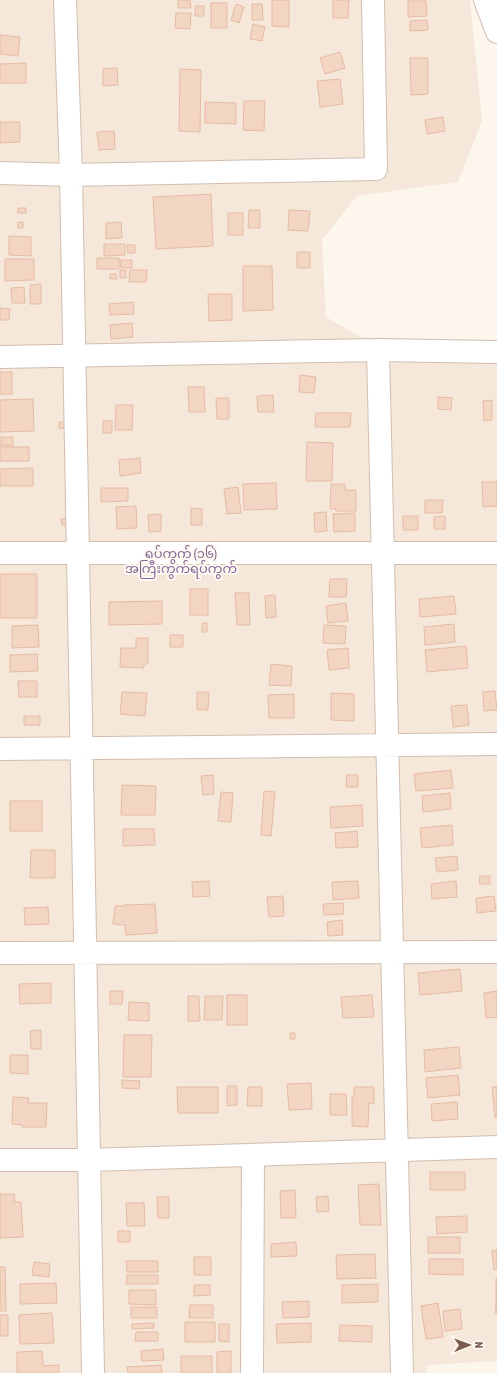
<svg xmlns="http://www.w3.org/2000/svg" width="497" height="1373" font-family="'Asap Condensed','Noto Sans Myanmar',sans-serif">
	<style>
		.residential { fill: #f5e8da }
		.building { fill: #f3d5c3; stroke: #e6bba3 }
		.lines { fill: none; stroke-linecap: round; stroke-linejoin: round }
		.minor-casing { stroke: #d1beb0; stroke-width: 24 }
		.minor { stroke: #fff; stroke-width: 22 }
		.labels { text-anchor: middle; stroke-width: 4; stroke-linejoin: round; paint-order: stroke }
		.quarter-label { font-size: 13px; fill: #846695; stroke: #fffaf3 }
	</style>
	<rect width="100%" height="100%" fill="#fdf6ec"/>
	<path class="residential" d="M0 0H470L482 121 458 182 357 196 322 240 326 317 360 337 497 342V1361L427 1365V1373H0Z"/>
	<path class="building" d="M178 0H190L191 8H178Z
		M272 0H289V27L272 26Z
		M333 0H349L348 18H333Z
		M408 1H426L427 16 408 17Z
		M211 3H227V28H211Z
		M236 4 244 7 239 23 231 20Z
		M252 4H262L263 20H252Z
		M195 6H204V16H195Z
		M176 13H191L190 29 175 28Z
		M427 20 428 30 410 31V21Z
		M253 24 265 27 262 41 250 39Z
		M0 35 20 37 18 56 0 54Z
		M340 52 345 68 325 74 320 58Z
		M410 58H428V94L411 95Z
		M26 63V83H0V64Z
		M117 68 118 85 103 86V69Z
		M180 69 201 70 200 132 179 131Z
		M340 79 343 104 320 107 317 81Z
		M244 101H265L264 131 243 130Z
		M205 102 236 103V124L205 123Z
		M443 117 445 131 427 134 425 120Z
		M0 122H20V142L0 143Z
		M114 131 115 149 99 150 97 132Z
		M211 194 213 246 156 249 153 197Z
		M18 208H26V213H18Z
		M249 210H260V228H248Z
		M289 210 310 211 308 231 288 230Z
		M228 213H243V235H228Z
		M18 222H23V228H18Z
		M121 222 122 238 106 239V223Z
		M9 236 31 237V256L9 255Z
		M104 244H125V255L104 256Z
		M127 245H135V253H128Z
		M297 252H310V268H297Z
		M97 258H119V269H97Z
		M5 259H34V280L5 281Z
		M120 260H132V268H121Z
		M243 266H272L273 310 243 311Z
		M120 270H126V278H120Z
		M130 270H147L146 282H129Z
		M110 274H116L117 279H110Z
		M41 284V304H30V285Z
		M24 287 25 303H12L11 288Z
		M208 294H232V320L209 321Z
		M133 302 134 314 110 315 109 304Z
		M0 308 10 309 9 320H0Z
		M132 323 133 337 111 339 110 325Z
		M0 372H12V394H0Z
		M300 375 316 377 314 393 299 392Z
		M188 387H204L205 412H189Z
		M273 395 274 412H258L257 396Z
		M438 397 452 398 451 410 438 409Z
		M216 398H229V419H217Z
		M33 399 34 431 0 432V400Z
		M492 400V420L484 421 483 401Z
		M116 405H133L132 430H115Z
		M316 413H351L350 427H315Z
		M103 421H112V433H103Z
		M59 422H69V429L59 428Z
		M0 437H13V446L0 445Z
		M307 442 333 443 332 481H306Z
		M0 447H29V461H0Z
		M140 458 141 473 120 476 119 460Z
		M33 468V486H0V469Z
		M482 482H497V506L483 507Z
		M276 483 277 509 244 510 243 484Z
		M331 484H345V490H356V511H336V509H330Z
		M238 487 241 513 227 514 224 489Z
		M101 488H128V501L101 502Z
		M425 500H443L442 513H425Z
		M136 506 137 528 117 529 116 507Z
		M191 508 202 509V525H191Z
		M326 512 327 531 315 532 314 513Z
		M355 513V531L334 532 333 514Z
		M161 514V531L149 532 148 515Z
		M403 516H418V530H403Z
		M445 516V529H434V517Z
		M61 519H68V525H62Z
		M0 574H37V618H0Z
		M330 579H347L346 597H329Z
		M190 589H208V615H190Z
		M235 593H249L250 625H237Z
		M275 595 276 617 266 618 265 596Z
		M454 596 456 614 420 617 419 599Z
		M162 601V624L109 625V602Z
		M346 603 348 621 328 623 326 606Z
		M202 623H207V632H202Z
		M454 624 455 642 425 645 424 627Z
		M38 625 39 647 12 648V626Z
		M324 625 346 626 345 644 323 643Z
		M170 635H183V647H170Z
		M136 638H148V664H144V668L120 667 121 648H136Z
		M466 646 468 668 427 672 425 650Z
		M348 648 349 668 329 670 327 650Z
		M37 654 38 671 10 672V655Z
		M271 664 292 666 291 686 269 685Z
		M18 681H37V697H19Z
		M495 691 497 710 484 711 483 692Z
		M122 692 147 693 145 716 120 714Z
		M197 692H209L208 710H197Z
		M331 693 354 694V721L331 720Z
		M294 694V718H269L268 695Z
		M467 705 469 725 453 727 451 706Z
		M24 716H40V725H24Z
		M451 770 453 788 416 791 414 774Z
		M213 775 214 794 203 795 201 776Z
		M347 775H358V787H346Z
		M122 785 156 786 155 815H121Z
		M264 791 275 792 271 836 261 835Z
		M221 792 233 793 231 822 218 821Z
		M450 793 451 809 423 812 422 796Z
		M10 801H42V831H10Z
		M362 805 363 826 331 828 330 807Z
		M452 825 453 845 422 848 420 828Z
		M123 829H154L155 845 123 846Z
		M357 831 358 847 336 848 335 833Z
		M31 850H55V878H30Z
		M457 856 458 870 437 872 435 858Z
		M480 876H490V884H479Z
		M209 881 210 896 193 897 192 882Z
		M358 881 359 898 333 900 332 882Z
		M456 881 457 897 432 899 431 884Z
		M283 896 284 916 269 917 267 897Z
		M494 896 496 911 477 913 476 898Z
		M343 903 344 914 324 915 323 904Z
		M155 904 157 933 126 935 125 925 113 924 115 906H124V905Z
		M48 907 49 924 25 925 24 908Z
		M342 920 343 935 328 936 327 922Z
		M460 969 462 991 420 995 418 973Z
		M51 983V1003L20 1004 19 984Z
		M110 991H123L122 1004H110Z
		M497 991V1017L486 1018 484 993Z
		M227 995H247V1025H227Z
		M372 995 374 1017 343 1018 341 997Z
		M188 996H199L200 1021H188Z
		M205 996H223L222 1020H204Z
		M129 1002 149 1003V1021L128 1020Z
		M41 1030V1049H31L30 1031Z
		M290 1033H295V1039H290Z
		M124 1035H152L151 1077H123Z
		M459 1047 461 1068 425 1072 424 1050Z
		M10 1055H28V1074L10 1073Z
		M458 1075 460 1095 428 1098 426 1078Z
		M122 1080 140 1081 139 1089 122 1088Z
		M311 1083 312 1109 289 1110 287 1084Z
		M227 1086H237V1105L227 1106Z
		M177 1087H218V1113H178Z
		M248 1087H262V1106H247Z
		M354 1087H374V1104L369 1103 368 1127 352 1126V1097H354Z
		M492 1087H497V1117L495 1118Z
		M330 1094H346L347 1115H330Z
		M13 1097 29 1098 28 1103H47L46 1127H22V1125L12 1124Z
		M457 1102 458 1119 432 1121 431 1104Z
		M430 1172H465V1190H430Z
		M379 1184 381 1225H360L358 1185Z
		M295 1190 296 1218H281L280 1191Z
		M0 1194H14L15 1202H21L23 1237 0 1238Z
		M328 1196 329 1211 317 1212 316 1197Z
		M157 1197H169V1218H158Z
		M126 1203H144L145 1226H127Z
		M467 1216V1232L437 1234 436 1217Z
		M118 1231H130V1242H118Z
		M428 1237H460V1253H428Z
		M296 1242 297 1256 271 1257V1244Z
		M497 1250V1269L494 1270 492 1251Z
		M375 1254 376 1278 337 1279 336 1255Z
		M194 1257H211V1275H194Z
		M429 1259H463V1275L429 1274Z
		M126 1261H158V1272H127Z
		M34 1262 50 1264 49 1277 32 1275Z
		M0 1267H5L6 1311H0Z
		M127 1275H158V1284H126Z
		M496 1278H497L496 1314Z
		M56 1283 57 1303 20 1304V1284Z
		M378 1284V1302L342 1303V1285Z
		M194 1285H210V1295L194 1296Z
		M129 1290H156V1305L129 1304Z
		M309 1301V1317L283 1318 282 1302Z
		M438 1303 443 1337 426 1339 421 1306Z
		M190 1305H213V1318H189Z
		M131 1307H157V1318H131Z
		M460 1309 462 1329 445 1331 443 1311Z
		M52 1313 54 1343 20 1344 19 1315Z
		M0 1315H8V1336H0Z
		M185 1322H215V1342H185Z
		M154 1323V1328L132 1329V1324Z
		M311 1323V1342L277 1343 276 1324Z
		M219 1324H229V1342L219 1341Z
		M340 1325 372 1326V1342L339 1341Z
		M136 1332H158V1341H135Z
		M163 1349 164 1360 142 1361 141 1351Z
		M42 1351 43 1366 59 1365V1373H17V1352Z
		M231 1351V1373H217V1352Z
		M181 1356H212V1373H181Z
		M161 1365 162 1373H128L127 1367Z"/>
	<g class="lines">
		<defs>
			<path id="minor" d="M65 0 71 175 93 1373
				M485 0 497 32
				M0 173 71 175 376 169 373 0
				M378 350 402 1373
				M0 357 378 350 497 352
				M0 553H497
				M0 749 497 744
				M0 953 497 952
				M0 1160H89L497 1147
				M252 1373 253 1155"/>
		</defs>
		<use href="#minor" class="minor-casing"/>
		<use href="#minor" class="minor"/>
	</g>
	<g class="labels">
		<g class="quarter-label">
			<text x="181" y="558">ရပ်ကွက် (၁၆)<tspan x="181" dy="15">အကြီးကွက်ရပ်ကွက်</tspan></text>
		</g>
	</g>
	<g transform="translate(469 1345) rotate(89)" stroke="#fffaf3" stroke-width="3" paint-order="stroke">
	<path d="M0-3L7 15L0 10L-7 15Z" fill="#7a5c4d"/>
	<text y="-6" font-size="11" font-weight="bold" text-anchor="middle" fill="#7a5c4d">N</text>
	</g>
</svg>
